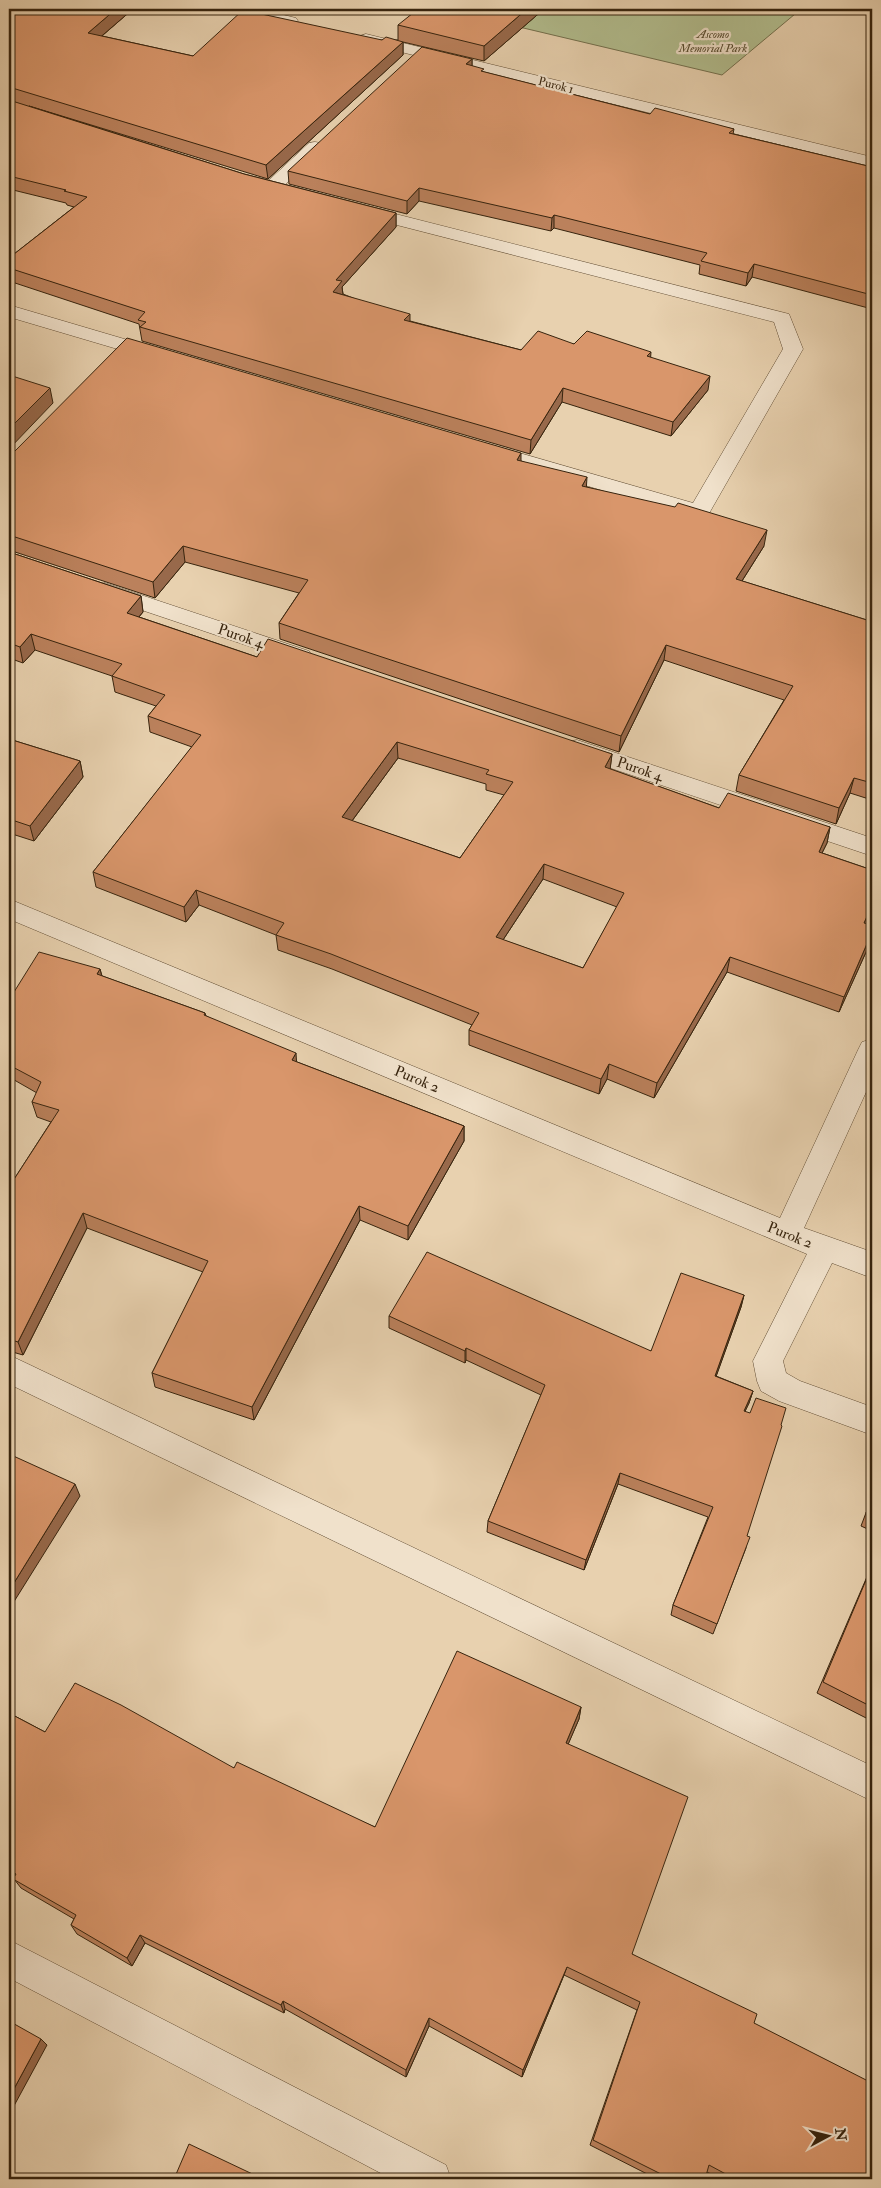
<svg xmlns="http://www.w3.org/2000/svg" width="881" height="2188" font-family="'IM FELL Double Pica',serif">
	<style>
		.green { fill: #b2bd8e; stroke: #74704e }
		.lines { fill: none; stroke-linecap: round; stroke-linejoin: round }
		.minor-casing { stroke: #634f36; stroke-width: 1 }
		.minor { fill: #f0e1cb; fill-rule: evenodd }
		.wall { fill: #bb815c; stroke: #37240e; fill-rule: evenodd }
		.shaded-wall { fill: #98694b; stroke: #37240e }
		.building { fill: #d9966b; stroke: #37240e; fill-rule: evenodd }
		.labels { text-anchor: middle; stroke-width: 4.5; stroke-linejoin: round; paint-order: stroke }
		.far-park-label { font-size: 12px; font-style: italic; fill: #564a2e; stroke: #f0e1cb }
		.far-street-label { font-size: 12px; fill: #37240e; stroke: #f0e1cb }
		.street-label { font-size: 15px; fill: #37240e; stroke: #f0e1cb }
	</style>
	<rect width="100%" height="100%" fill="#e8d1af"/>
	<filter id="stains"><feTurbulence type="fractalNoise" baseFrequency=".004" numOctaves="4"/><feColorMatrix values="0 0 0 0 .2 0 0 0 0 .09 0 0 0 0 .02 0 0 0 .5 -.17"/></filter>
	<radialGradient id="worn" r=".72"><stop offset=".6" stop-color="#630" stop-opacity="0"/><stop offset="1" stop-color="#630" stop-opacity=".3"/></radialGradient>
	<path class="green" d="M443 9H801L722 75Z"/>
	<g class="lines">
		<defs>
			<path id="minor" d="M232 9H259L296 18 298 21 296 24 290 26 234 12Z
				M366 34 872 157V167L360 42 358 39 360 36Z
				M315 142 321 143 324 147 321 151 278 191 272 192 266 191 263 187 266 183 309 143Z
				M360 205 789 314 803 349 707 517 699 519 691 517 478 453 475 449 478 445 485 443 693 503 783 349 774 322 354 214 351 210 354 206Z
				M9 305 165 351 168 355 165 359 158 361 9 317Z
				M105 583 309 651 312 656 309 661 301 664 293 661 97 595 94 590 97 585Z
				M577 740 872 838V856L569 754 565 748 569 742Z
				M9 899 780 1218 858 1050 862 1042 872 1039V1079L804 1228 872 1252V1278L832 1263 783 1361 786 1373 800 1381 872 1407V1435L779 1401 761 1391 757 1381 753 1361 807 1254 9 919Z
				M9 1355 872 1766V1801L9 1384Z
				M9 1940 446 2165 451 2179H392L9 1978Z"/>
		</defs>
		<use href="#minor" class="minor-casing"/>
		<use href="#minor" class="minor"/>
	</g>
	<path class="wall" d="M9 9H133L102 36 193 56 382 40H398V25L544 9 484 61 403 42V55L268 179 29 106 244 174 396 213V227L342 287 343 294 410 321 521 350 574 344 650 358 708 390 671 436 562 402 530 454 142 341 139 324 9 281V258L74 207 67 205 66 203 9 189Z
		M472 59V66L484 72 650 114 734 129 733 134 872 167V309L752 277 746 286 699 274 700 265 554 228 551 231 419 201 407 214 289 184 288 171Z
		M9 454 521 461 587 487 764 546 742 581 870 621 872 617V800L850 793 836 824 736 791 739 775 784 700 664 660 619 752 280 639 279 623 299 593 185 562 155 598 9 550Z
		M9 552 141 596 143 612 139 617 257 657 612 754 610 769 719 808 830 827 827 843 822 853 872 870V911L866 923 871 941 839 1012 727 972 654 1098 607 1079 599 1094 469 1045V1030L472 1025 332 969 278 950 276 935 199 905 186 922 96 887 93 872 192 747 150 732 148 716 156 706 115 692 112 676 35 650 23 663 9 658ZM398 758 486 784V790L504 795 460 858 352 821ZM543 879 617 907 583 968 503 940Z
		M9 739 80 761 83 777 34 841 9 833Z
		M100 969 102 976 205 1013 206 1016 297 1062 464 1126V1141L408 1240 360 1220 254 1420 155 1387 152 1373 203 1272 87 1228 23 1355 9 1351V1187L51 1122 37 1117 32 1102 37 1093 9 1077V1000Z
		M744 1295 741 1307 716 1376 753 1391 749 1403 745 1411 746 1548 713 1634 671 1615 673 1605 708 1517 618 1484 584 1570 487 1532 488 1521 541 1395 466 1360 465 1363 389 1328V1316L651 1351Z
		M872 1497V1531L861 1526Z
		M872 1565V1721L817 1693Z
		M581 1707 579 1719 568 1744 632 1954 754 2023 872 2179H721L707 2172 705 2179H657L590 2145 637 2010 564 1975 522 2077 429 2026 406 2077 285 2009 284 2013 145 1943 132 1966 77 1934 71 1925 74 1919 21 1888 14 1879 9 1876V1713L45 1732 234 1768 375 1827Z"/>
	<path class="shaded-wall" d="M116 9H133L90 46 88 33Z
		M527 9H544L484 61V46Z
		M403 42V55L268 179 266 165Z
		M472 59V72L466 64Z
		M419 188V201L407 214V201Z
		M396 213V227L342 287 343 295 333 292 336 280Z
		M554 215V228L551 231 552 218Z
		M754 264 752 277 746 286 748 273Z
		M410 314V328L404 320Z
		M651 352 650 366 647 356Z
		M710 376 708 390 671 436 673 422Z
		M50 388 53 403 9 449V429Z
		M563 388 562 402 530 454 531 440Z
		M521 453V469L517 460Z
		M587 477 586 493 582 486Z
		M767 530 764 546 733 595 736 579Z
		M183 546 185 562 155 598 153 582Z
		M141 596 143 612 129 628 127 613Z
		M31 634 35 650 23 663 20 647Z
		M666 645 664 660 619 752 621 736Z
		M397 742 398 758 343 833 342 817Z
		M612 754 610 770 605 767Z
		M80 761 83 777 34 841 30 826Z
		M854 778 850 793 836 824 839 808Z
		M830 827 827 843 815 867 819 852Z
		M544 864 543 879 495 952 496 937Z
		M196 890 199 905 186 922 184 907Z
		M872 905V911L860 938 864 923Z
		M872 932 871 941 839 1012 844 997Z
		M730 957 727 972 654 1098 657 1083Z
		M100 969 104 985 97 974Z
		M296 1053 297 1069 292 1060Z
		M609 1064 607 1079 599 1094 601 1079Z
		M464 1126V1141L408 1240V1226Z
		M359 1206 360 1220 254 1420 252 1407Z
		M83 1213 87 1228 23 1355 18 1342Z
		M744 1295 741 1307 712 1388 715 1376Z
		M466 1348V1360L465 1363V1351Z
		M753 1391 749 1403 740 1422 744 1411Z
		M620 1473 618 1484 584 1570 586 1560Z
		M75 1484 80 1496 10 1608 9 1605V1591Z
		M581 1707 579 1719 564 1754 566 1743Z
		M140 1935 145 1943 132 1966 127 1958Z
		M567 1967 564 1975 522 2077 523 2070Z
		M283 2001 285 2009 284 2013 281 2005Z
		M429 2018V2026L406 2077V2070Z
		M41 2039 47 2045 9 2115V2098Z"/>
	<path class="building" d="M9 9H116L88 33 193 56 243 10 382 40 386 37 403 42 266 165 9 87Z
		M418 9H527L484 46 398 25Z
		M422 47 472 59 466 64 484 69 481 71 650 114 655 108 734 129 729 133 872 167V295L754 264 748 273 701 261 707 253 554 215 552 218 419 188 407 201 288 171Z
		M9 100 244 174 396 213 336 280 342 281 333 292 410 314 404 320 521 350 538 331 574 344 587 331 651 352 647 356 710 376 673 422 563 388 531 440 140 327 146 322 138 320 145 312 9 268V258L87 197 64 191 66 190 9 176Z
		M127 338 521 453 517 460 587 477 582 486 675 507 678 503 767 530 736 579 870 621 872 617V783L854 778 839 808 739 775 793 686 666 645 621 736 279 623 308 580 183 546 153 582 9 535V454L14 452Z
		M9 375 50 388 9 429Z
		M9 552 141 596 127 613 257 657 268 639 612 754 605 767 719 808 728 793 830 827 819 852 872 870V905L864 923 872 925V932L844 997 730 957 657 1083 609 1064 601 1079 469 1030 479 1013 331 954 276 935 284 923 196 890 184 907 93 872 201 735 148 716 165 695 112 676 122 664 31 634 20 647 9 643ZM397 742 489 770 486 774 513 782 460 858 342 817ZM544 864 624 893 583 968 496 937Z
		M9 739 80 761 30 826 9 819Z
		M39 952 100 969 97 974 205 1013 204 1015 296 1053 292 1060 464 1126 408 1226 359 1206 252 1407 152 1373 208 1261 83 1213 18 1342 9 1339V1187L59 1110 32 1102 41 1082 9 1065V1000Z
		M427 1252 651 1351 681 1273 744 1295 715 1376 753 1391 744 1411 750 1413 756 1398 786 1408 781 1425 782 1426 747 1536 750 1537 717 1624 673 1605 713 1507 620 1473 586 1560 488 1521 545 1385 466 1348 465 1351 389 1316Z
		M9 1454 75 1484 9 1591Z
		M872 1499V1516L866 1513Z
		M872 1566V1707L823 1682Z
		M457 1651 581 1707 566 1743 688 1797 632 1954 757 2014 754 2023 872 2083V2179H735L709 2165 705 2179H671L593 2140 640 2002 567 1967 523 2070 429 2018 406 2070 283 2001 281 2005 140 1935 127 1958 71 1925 76 1915 13 1879 16 1874 9 1870V1713L45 1732 75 1683 121 1705 234 1768 237 1762 375 1827Z
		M9 2021 41 2039 9 2098Z
		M189 2144 263 2179H174Z"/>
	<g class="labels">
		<g class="far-park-label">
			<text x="713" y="38">Ascomo<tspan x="713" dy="14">Memorial Park</tspan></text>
		</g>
		<g class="far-street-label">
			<text transform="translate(556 85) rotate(14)" y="4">Purok 1</text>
		</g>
		<g class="street-label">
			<text transform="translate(241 636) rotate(19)" y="5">Purok 4</text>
			<text transform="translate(640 769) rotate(19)" y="5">Purok 4</text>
			<text transform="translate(417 1079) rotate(23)" y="5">Purok 2</text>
			<text transform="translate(790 1235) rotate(22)" y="5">Purok 2</text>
		</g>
	</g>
	<rect width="881" height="2188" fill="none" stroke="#e8d1af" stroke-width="30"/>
	<rect x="10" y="10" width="861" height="2168" fill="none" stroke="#37240e" stroke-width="2.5"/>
	<rect x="15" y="15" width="851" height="2158" fill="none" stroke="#37240e"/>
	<g transform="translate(828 2136) rotate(83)" stroke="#f0e1cb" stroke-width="4" paint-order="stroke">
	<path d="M0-4L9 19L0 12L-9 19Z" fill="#37240e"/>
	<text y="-8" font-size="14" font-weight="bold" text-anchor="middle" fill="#37240e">N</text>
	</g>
	<rect width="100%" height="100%" filter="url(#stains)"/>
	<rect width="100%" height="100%" fill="url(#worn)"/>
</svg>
